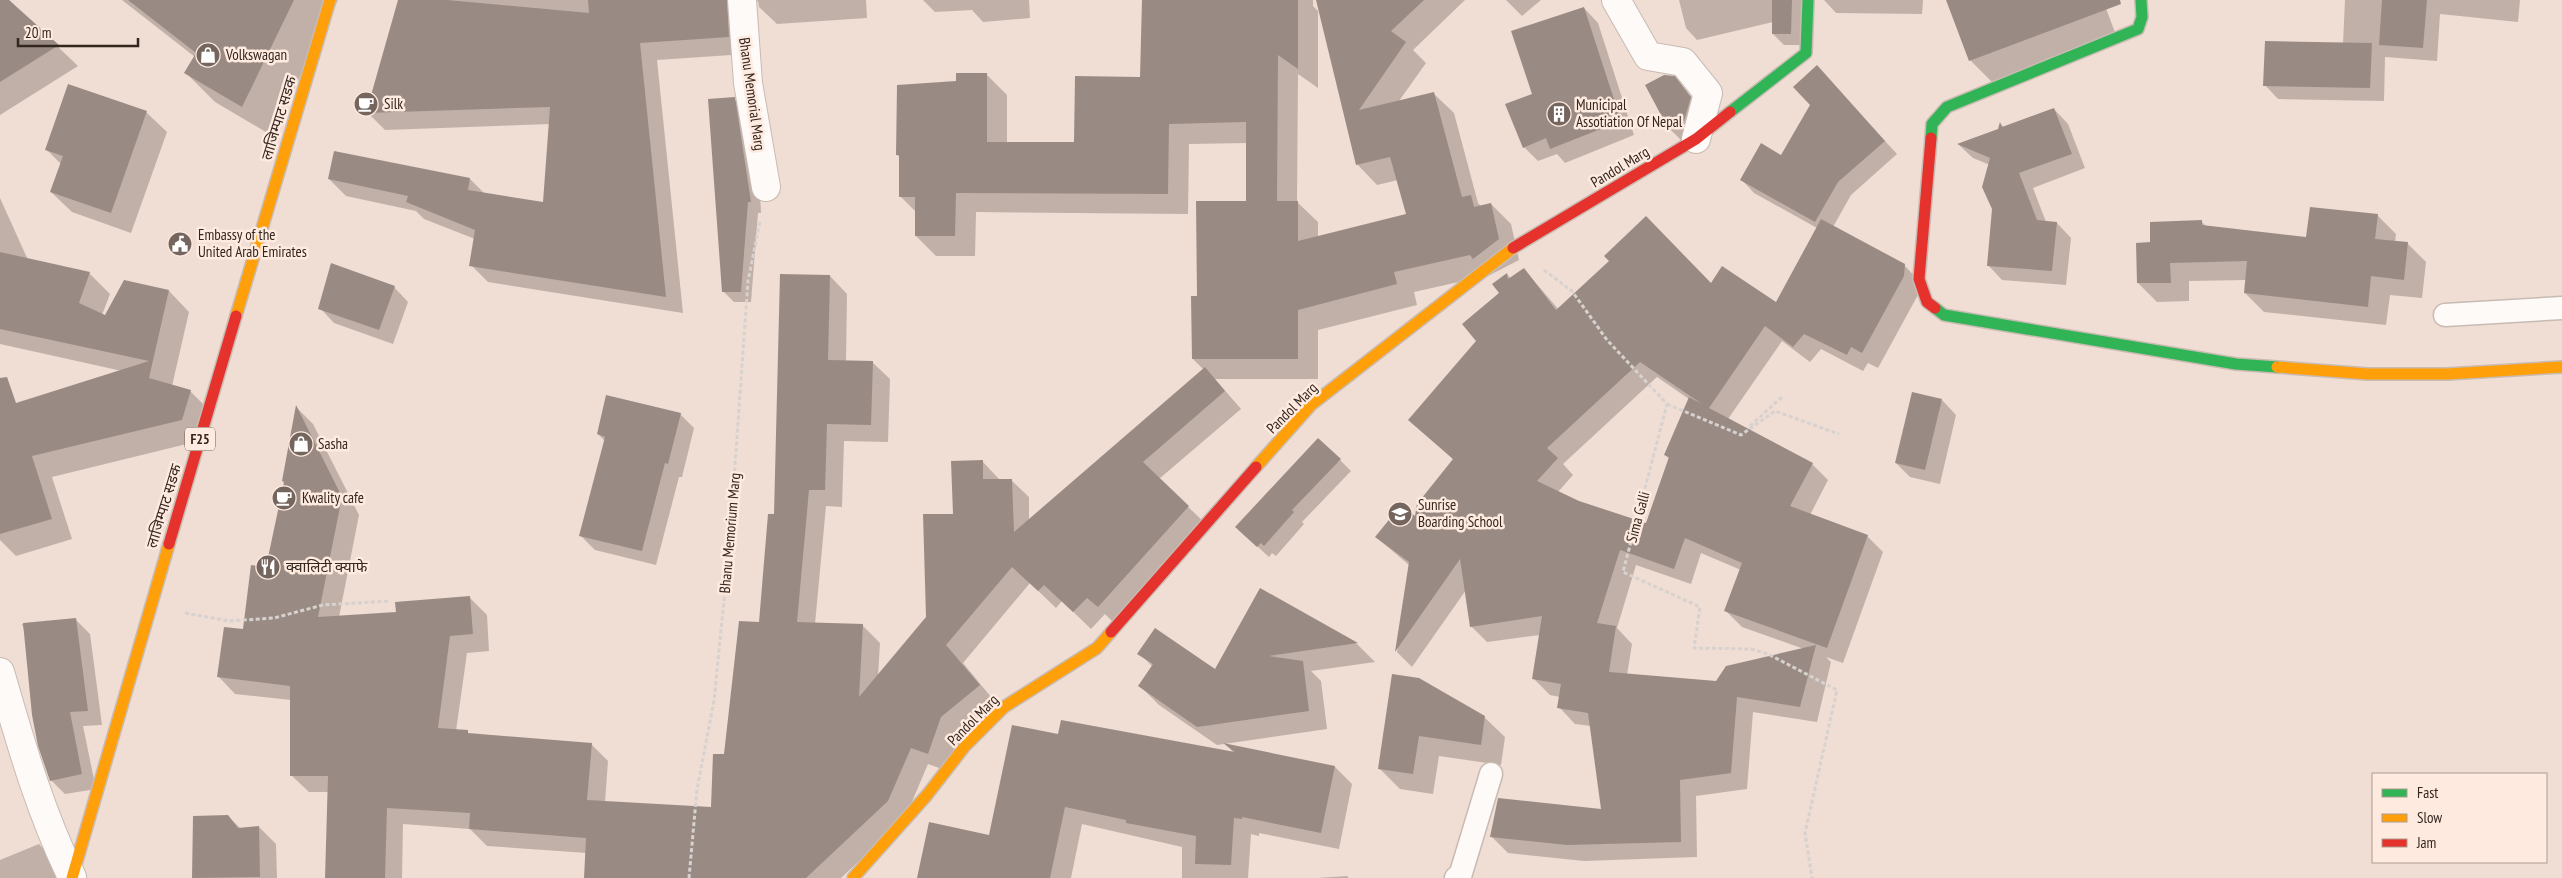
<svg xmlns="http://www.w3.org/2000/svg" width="2562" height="878" font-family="'PT Sans Narrow','Noto Sans Devanagari',sans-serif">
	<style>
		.shadow { fill: #0003; fill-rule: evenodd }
		.building { fill: #998b84; fill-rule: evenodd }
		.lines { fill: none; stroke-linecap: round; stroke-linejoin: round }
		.lane-casing { stroke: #c8bbb3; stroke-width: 25 }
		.street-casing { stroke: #c8bbb3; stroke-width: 30 }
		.fast-casing { stroke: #c8bbb3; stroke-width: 14 }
		.slow-casing { stroke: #c8bbb3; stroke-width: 14 }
		.jam-casing { stroke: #c8bbb3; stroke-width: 14 }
		.path { stroke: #d7d2cf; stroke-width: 3; stroke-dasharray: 4 2.5; stroke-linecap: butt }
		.lane { stroke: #fdfaf8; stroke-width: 22 }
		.street { stroke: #fdfaf8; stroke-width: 28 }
		.fast { stroke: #30b455; stroke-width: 11 }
		.slow { stroke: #ff9f0a; stroke-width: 11 }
		.jam { stroke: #e5322d; stroke-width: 11 }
		.labels { text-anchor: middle; stroke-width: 5; stroke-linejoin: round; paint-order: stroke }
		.shield { fill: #ffeadf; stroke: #706159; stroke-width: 1 }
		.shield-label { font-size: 14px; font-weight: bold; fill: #32261f }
		.poi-label { font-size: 15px; fill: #32261f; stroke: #ffeadf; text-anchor: start }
		.street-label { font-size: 15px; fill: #32261f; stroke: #ffeadf }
	</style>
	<rect width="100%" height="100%" fill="#f0ddd3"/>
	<path class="shadow" d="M0 0H9L78 66 0 115Z
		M122 0H338L271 135 215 102 186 73 195 57Z
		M399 0H866L867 18 777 24 759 7 758 1 750 4 746 54 657 60 683 313 488 282 471 265 475 239 424 219 416 211 346 196 329 179H470L485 194 544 204 550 124 385 130 368 113Z
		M923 0H1029L1030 18 983 22 972 10 935 12Z
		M1143 0H1313V6L1318 11V88L1298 74 1297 202 1318 222V238L1408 215 1398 180 1377 185 1357 164 1317 0H1465L1413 50 1426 63 1399 101 1433 93 1454 113 1478 203 1481 206 1491 204 1511 224 1519 260 1490 275 1414 292 1417 305 1318 330V379H1215L1241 409 1159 479 1206 524 1115 624 1105 614 1091 629 1062 601 1056 608 1030 583 963 663 996 703 945 770 928 764 905 818 841 878H585L587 853 487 846 470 829 403 824 402 878H326L328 792H309L291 775V700L235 694 218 676 244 631 267 568 285 483 297 408 313 424 359 515 339 617 398 613 469 597 487 615 489 651 467 653 456 731 467 732 470 735 591 744 608 761 605 802 712 808 760 623 775 516 830 276 847 294 846 361 872 362 890 379 888 442 844 441 842 507 826 506 815 624 862 625 880 643 878 676 927 617 954 515 982 461 1000 480H1011L1029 497V520L1204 370 1193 359 1198 298 1247 202V143L1189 144 1188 214 976 212 975 256H936L916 236V212L900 196 901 158 897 155 958 82 987 75 1007 95V143L1075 144 1141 78Z
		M1506 0H1541L1522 16Z
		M1679 0H1810L1802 45H1784L1773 34V22L1697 40 1686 28Z
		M1824 0H1923L1922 14 1836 13Z
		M1948 0H2103L2117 38 1994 84 1970 60Z
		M2345 0H2520L2518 22 2440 14 2437 61 2385 57 2384 101 2278 99 2265 85 2343 44Z
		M1584 8 1598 23 1634 135 1565 163 1557 154 1538 161 1524 147 1533 94Z
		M1674 78 1705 112 1684 143 1670 129Z
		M1829 80 1897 154 1851 195 1833 227 1904 265 1920 282 1919 293 1878 368 1868 363 1863 371 1821 349 1810 362 1782 341 1728 419 1812 464 1828 480 1810 515 1867 536 1883 552 1843 663 1826 657 1831 662 1817 722 1753 712 1747 789 1696 796 1697 857 1584 861 1508 853 1491 836 1602 810 1591 726 1575 724 1559 707 1560 697 1550 695 1534 679 1540 635 1487 642 1471 626 1466 590 1412 667 1397 652 1409 565 1376 537 1416 518 1454 460 1410 420 1478 341 1507 274 1511 279 1524 269 1559 310 1711 284 1776 304 1817 228 1754 193 1742 180 1782 156ZM1657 377 1689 399 1665 455 1669 459 1646 525 1578 503 1557 493 1573 475 1563 464ZM1701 553 1741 570 1726 611 1742 627 1804 649 1717 682 1627 675 1632 644 1617 628 1636 565 1691 584Z
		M734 99 745 110 760 194 761 213H758L751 302H734L723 291Z
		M2054 109 2068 124 2085 168 2033 188 2046 222 2057 223 2071 238 2066 285 2002 280 1988 265 1993 209 1990 165 1973 158 1959 145 1999 130 2001 124 2004 128Z
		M146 112 167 132 131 233 72 212 51 192 61 164 46 149Z
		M0 198 28 260 89 273 110 294 102 315 106 316 169 291 189 312 172 386 190 391 211 412 203 440 52 477 72 539 16 556 0 540V409L122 371 0 344Z
		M2377 215 2396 234 2395 242 2407 243 2426 262 2422 298 2390 295 2386 325 2264 312 2245 293 2246 280 2189 281V301L2157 302 2138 283 2151 243 2201 221 2207 227 2308 239Z
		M394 287 408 302 393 344 334 323 320 308Z
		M1942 400 1956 415 1940 484 1910 477 1896 463Z
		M680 414 694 428 682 477H679L656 565 595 550 581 536 605 441 598 434Z
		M1340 460 1351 471 1302 522 1304 524 1276 556 1272 553 1269 557 1248 538Z
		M1261 589 1357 644 1375 662 1311 671 1321 681 1327 729 1217 745 1159 705 1140 686 1153 667 1139 653 1215 670Z
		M76 620 90 634 102 725 83 726 96 789 65 794 51 780 27 639 22 624Z
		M1393 675 1484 717 1505 737 1501 765 1439 756 1433 794 1400 789 1379 768Z
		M1059 735 1235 754 1226 745 1335 767 1352 784 1339 849 1259 833V836L1251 834 1248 878H1182V847L1082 824 1071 878H918L990 836Z
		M228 816 241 829 259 827 276 844 277 878H193L194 818Z
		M39 844 72 878H0V860Z
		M1347 876 1349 878H1317Z"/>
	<path class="building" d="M0 0H9L59 45 0 82Z
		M128 0H294L242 107 184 73 196 53Z
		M398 0H447L589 13 588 0H727L729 37 640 43 666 297 469 266 475 230 406 202 408 196 328 179 334 151 470 178 468 190 543 202 550 107 366 113Z
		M1142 0H1298V69L1278 55 1277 201H1298V241L1406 214 1390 157 1356 165 1316 0H1424L1391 31 1406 42 1359 110 1434 92 1462 197 1471 195 1474 207 1491 203 1499 239 1473 259 1470 255 1394 272 1397 284 1298 310V359H1192L1191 296H1197L1196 201H1246V122L1169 124 1168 194 956 193 955 236H915V197H899V155H896L897 85 956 81V73H987V142H1074L1075 76 1140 77Z
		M1772 0H1792L1791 34H1772Z
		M1946 0H2120L2121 4 1969 61Z
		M2382 0H2427L2423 48 2379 45Z
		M1584 7 1621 121 1550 149 1546 138 1523 148 1505 104 1532 94 1511 31Z
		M2265 41 2372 43 2370 88 2263 86Z
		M1817 65 1885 141 1838 182 1815 222 1740 180 1761 143 1781 155 1810 105 1793 87Z
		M1664 75 1675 76 1691 97 1684 121 1669 130 1645 85Z
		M68 84 147 111 111 213 50 192 63 156 45 150Z
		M735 97 751 202H748L741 292H722L708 99Z
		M2054 108 2072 154 2019 173 2037 220 2057 222 2052 271 1987 266 1992 209 1982 187 1990 158 1957 144 1998 129 2000 122 2002 127Z
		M2310 207 2378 214 2375 239 2408 242 2404 280 2371 276 2368 307 2244 293 2247 261 2170 263 2171 283H2137L2136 243 2150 242V222L2202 220V225L2306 237Z
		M1646 216 1711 283 1722 266 1776 302 1821 219 1905 264 1904 276 1862 353 1851 347 1847 355 1804 334 1793 347 1765 326 1709 408 1813 463 1790 506 1868 535 1827 648 1724 611 1742 563 1685 538 1674 569 1620 550 1597 623 1616 626 1609 672 1716 681 1726 666 1816 645 1800 707 1737 697 1731 773 1680 780 1681 842 1567 845 1490 837 1498 798 1601 809 1588 713 1557 708 1561 684 1532 679 1542 616 1470 627 1460 559 1395 652 1409 562 1375 537 1401 505 1415 516 1417 504 1453 459 1408 420 1476 341 1462 324 1499 293 1492 284 1507 273 1508 279 1524 268 1556 310 1609 261 1604 256ZM1640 362 1702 404 1689 397 1664 455 1669 457 1646 523 1579 501 1537 481 1558 458 1547 448Z
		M0 252 90 272 79 303 105 315 124 280 169 290 149 378 191 390 182 420 32 456 52 519 0 534V378L7 377 16 403 149 361 0 329Z
		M331 263 395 286 379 330 318 309Z
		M780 274 830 275 828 360 873 361 871 425 827 424 825 490H809L797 622 863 624 859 697 926 617 923 514H953L951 461 983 460V479H1012L1014 532 1205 367 1225 391 1143 462 1189 506 1098 607 1087 598 1073 612 1044 585 1038 591 1012 567 946 645 980 685 941 717 928 754 911 748 888 801 806 878H584L586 838 469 829 470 813 387 808 385 878H325L328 776H290V686L217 677 224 627 243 629 251 565 266 567 284 482 282 481 296 405 342 497 318 617 396 612 395 602 470 596 473 634 450 636 438 728 468 730V733L592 743 587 800 711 807 713 754H724L739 621 759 622 768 514H774Z
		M1912 392 1942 399 1925 470 1895 463Z
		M606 395 681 413 668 464 665 463 642 551 579 536 605 437 597 434Z
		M1318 438 1341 459 1292 510 1294 512 1264 546 1261 543 1257 547 1235 527Z
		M1260 588 1358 643 1269 656 1303 661 1309 711 1197 727 1138 686 1153 664 1137 654 1155 628 1215 669Z
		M76 618 88 711 70 712 82 774 50 781 38 746 32 715 23 623Z
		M1392 674 1419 678 1485 716 1481 745 1419 736 1413 774 1378 769Z
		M1061 720 1235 752 1223 743 1335 766 1321 833 1242 817V819L1234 818 1231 865 1195 864 1196 836 1126 823V820L1065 807 1050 878H917L929 822 989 835 1012 725 1058 734Z
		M228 815 238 828 259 826 260 877 192 878 193 816Z"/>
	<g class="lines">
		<defs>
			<path id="lane" d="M2445 315 2562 308
				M1456 878 1461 873 1491 774"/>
			<path id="street" d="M742 0 748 83 766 187
				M1616 0 1648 56 1683 62 1708 93 1696 139
				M0 672C21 744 39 809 72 877"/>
			<path id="fast" d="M1730 112 1806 53 1808 0
				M1931 138 1932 124 1947 107 2138 29 2142 17 2141 0
				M1935 308 1944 315 2236 364 2277 367"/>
			<path id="slow" d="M236 316 330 0
				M2277 367 2368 374H2447L2562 367
				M1256 467 1311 405 1513 248
				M72 878 169 544
				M853 878 927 795 965 746 1004 707 1097 648 1111 632"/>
			<path id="jam" d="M1931 138 1919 279 1927 302 1935 308
				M1513 248 1696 139 1730 112
				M169 544 236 316
				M1111 632 1256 467"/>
		</defs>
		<use href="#lane" class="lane-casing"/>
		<use href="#street" class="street-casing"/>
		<use href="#fast" class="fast-casing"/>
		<use href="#slow" class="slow-casing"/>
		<use href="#jam" class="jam-casing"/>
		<path class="path" d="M1544 270 1572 291 1607 340 1667 404 1623 572 1700 607 1694 648 1751 649 1768 654 1837 690 1805 833 1812 878
			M1667 404 1741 435 1775 411 1839 434
			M1750 426 1783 396
			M185 613 229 621 274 618 323 605 390 601
			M689 878 697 789 714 701 729 550 748 281 760 221"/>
		<use href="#lane" class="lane"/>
		<use href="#street" class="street"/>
		<use href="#fast" class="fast"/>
		<use href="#slow" class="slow"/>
		<use href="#jam" class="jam"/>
	</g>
	<defs>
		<symbol id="shop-disc" viewBox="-11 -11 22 22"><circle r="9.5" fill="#74665e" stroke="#ffeadf"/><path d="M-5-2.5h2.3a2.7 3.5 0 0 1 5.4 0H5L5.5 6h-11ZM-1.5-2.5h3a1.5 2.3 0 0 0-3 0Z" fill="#fff"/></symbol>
		<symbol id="cafe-disc" viewBox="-11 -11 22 22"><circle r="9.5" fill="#74665e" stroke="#ffeadf"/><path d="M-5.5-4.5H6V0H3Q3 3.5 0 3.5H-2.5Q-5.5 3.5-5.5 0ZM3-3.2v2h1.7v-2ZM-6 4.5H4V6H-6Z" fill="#fff"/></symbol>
		<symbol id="building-disc" viewBox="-11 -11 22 22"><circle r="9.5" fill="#74665e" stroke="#ffeadf"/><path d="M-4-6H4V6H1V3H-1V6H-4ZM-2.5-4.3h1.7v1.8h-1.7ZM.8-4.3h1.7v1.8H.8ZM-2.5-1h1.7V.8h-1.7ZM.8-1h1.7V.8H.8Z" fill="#fff"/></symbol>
		<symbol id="civic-disc" viewBox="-11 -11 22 22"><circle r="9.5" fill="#74665e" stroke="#ffeadf"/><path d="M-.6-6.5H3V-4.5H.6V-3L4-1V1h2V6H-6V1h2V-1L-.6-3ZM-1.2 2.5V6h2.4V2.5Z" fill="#fff"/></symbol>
		<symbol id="school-disc" viewBox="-11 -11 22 22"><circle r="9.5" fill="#74665e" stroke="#ffeadf"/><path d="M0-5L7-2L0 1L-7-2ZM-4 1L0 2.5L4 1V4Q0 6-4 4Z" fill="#fff"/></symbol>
		<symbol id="restaurant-disc" viewBox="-11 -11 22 22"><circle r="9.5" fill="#74665e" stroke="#ffeadf"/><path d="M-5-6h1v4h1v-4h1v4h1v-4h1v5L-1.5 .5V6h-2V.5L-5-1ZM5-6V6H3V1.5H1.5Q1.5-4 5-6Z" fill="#fff"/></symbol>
	</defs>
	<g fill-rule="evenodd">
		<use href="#shop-disc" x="194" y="41" width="28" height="28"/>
		<use href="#cafe-disc" x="352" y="90" width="28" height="28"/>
		<use href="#building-disc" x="1545" y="100" width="28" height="28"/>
		<use href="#civic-disc" x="166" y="230" width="28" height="28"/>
		<use href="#shop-disc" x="287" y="430" width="28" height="28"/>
		<use href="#cafe-disc" x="270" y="484" width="28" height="28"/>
		<use href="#school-disc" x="1386" y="500" width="28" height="28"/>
		<use href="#restaurant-disc" x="254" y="553" width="28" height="28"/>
	</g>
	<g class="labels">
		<rect class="shield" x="185" y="427.5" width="30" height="23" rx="4"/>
		<g class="shield-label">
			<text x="200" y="444">F25</text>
		</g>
		<g class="poi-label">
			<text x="226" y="60">Volkswagan</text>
			<text x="384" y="109">Silk</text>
			<text x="1576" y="110">Municipal<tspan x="1576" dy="17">Assotiation Of Nepal</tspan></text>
			<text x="198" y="240">Embassy of the<tspan x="198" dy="17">United Arab Emirates</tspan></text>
			<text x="318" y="449">Sasha</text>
			<text x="302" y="503">Kwality cafe</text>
			<text x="1418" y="510">Sunrise<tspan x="1418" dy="17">Boarding School</tspan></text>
			<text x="286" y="572">क्वालिटी क्याफे</text>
		</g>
		<g class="street-label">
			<text transform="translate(752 94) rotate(82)" y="5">Bhanu Memorial Marg</text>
			<text transform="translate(279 118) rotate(-73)" y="5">लाजिम्पाट सडक</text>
			<text transform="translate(1620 167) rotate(-31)" y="5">Pandol Marg</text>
			<text transform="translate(1292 408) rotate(-45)" y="5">Pandol Marg</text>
			<text transform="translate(164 506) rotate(-73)" y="5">लाजिम्पाट सडक</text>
			<text transform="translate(1638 517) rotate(-75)" y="5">Sima Galli</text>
			<text transform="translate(730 533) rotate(-85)" y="5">Bhanu Memorium Marg</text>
			<text transform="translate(973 720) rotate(-45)" y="5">Pandol Marg</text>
		</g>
	</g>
	<rect x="2372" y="773" width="175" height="90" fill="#ffeadf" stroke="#ad9c92"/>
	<rect x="2382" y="789" width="25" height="8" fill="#30b455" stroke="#ad9c92"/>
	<text x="2417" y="798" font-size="15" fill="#32261f">Fast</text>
	<rect x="2382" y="814" width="25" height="8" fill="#ff9f0a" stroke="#ad9c92"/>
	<text x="2417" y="823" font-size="15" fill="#32261f">Slow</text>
	<rect x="2382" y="839" width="25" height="8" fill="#e5322d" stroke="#ad9c92"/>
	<text x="2417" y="848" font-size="15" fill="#32261f">Jam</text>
	<path d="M18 38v8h120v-8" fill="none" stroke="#32261f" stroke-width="2.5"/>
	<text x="25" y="38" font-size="15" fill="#32261f" stroke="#ffeadf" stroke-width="4" paint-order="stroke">20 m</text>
</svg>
